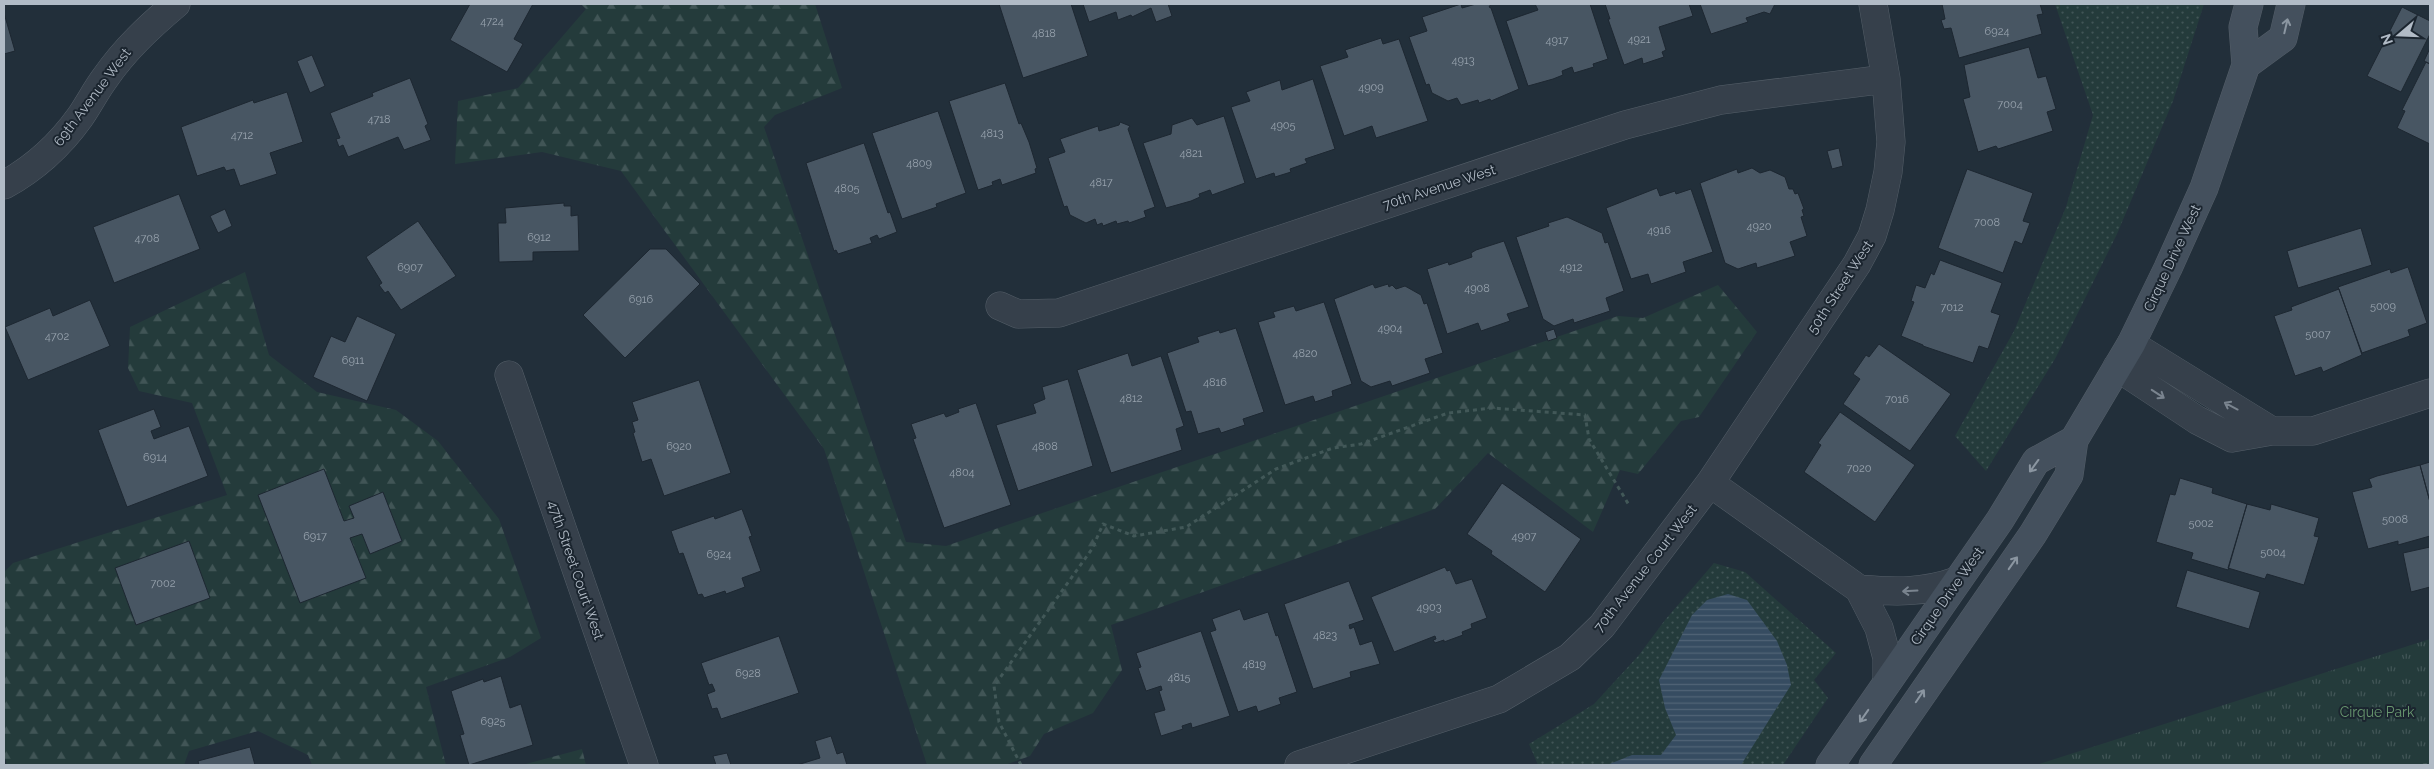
<svg xmlns="http://www.w3.org/2000/svg" width="2434" height="769" font-family="Raleway,sans-serif">
	<style>
		.grass { fill: url(#grass-dots) }
		.forest { fill: url(#forest-firs) }
		.park { fill: url(#park-tufts) }
		.water { fill: url(#water-rules) }
		.building { fill: #485663; stroke: #1d2731 }
		.lines { fill: none; stroke-linecap: round; stroke-linejoin: round }
		.street-casing { stroke: #545e68; stroke-width: 29 }
		.secondary-casing { stroke: #545e68; stroke-width: 29 }
		.path { stroke: #425858; stroke-width: 3; stroke-dasharray: 4 4; stroke-linecap: butt }
		.street { stroke: #36404b; stroke-width: 28 }
		.secondary { stroke: #44505d; stroke-width: 28 }
		.oneway { stroke: #8b96a1 }
		.oneway2 { stroke: #7a848f }
		.labels { text-anchor: middle; stroke-width: 4; stroke-linejoin: round; paint-order: stroke }
		.number-label { font-size: 11px; fill: #97a2ad }
		.street-label { font-size: 14px; fill: #b1bbc6; stroke: #1b252f }
		.park-label { font-size: 14px; fill: #68976f; stroke: #1b252f }
	</style>
	<defs>
		<pattern id="grass-dots" width="8" height="8" patternUnits="userSpaceOnUse" patternTransform="scale(1.25)"><rect width="8" height="8" fill="#243b3b"/><path d="M2 2h.1M6 6h.1" fill="none" stroke="#415556" stroke-width="1.8" stroke-linecap="round"/></pattern>
		<pattern id="forest-firs" width="22" height="20" patternUnits="userSpaceOnUse" patternTransform="scale(1.25)"><rect width="22" height="20" fill="#243b3b"/><path d="M5 1l3.5 6h-7zM16 11l3.5 6h-7z" fill="#415556"/></pattern>
		<pattern id="park-tufts" width="24" height="20" patternUnits="userSpaceOnUse" patternTransform="scale(1.25)"><rect width="24" height="20" fill="#243b3b"/><path d="M3 7l-1-3M5 7V3M7 7l1-3M15 17l-1-3M17 17v-4M19 17l1-3" fill="none" stroke="#415556"/></pattern>
		<pattern id="water-rules" width="6" height="5" patternUnits="userSpaceOnUse" patternTransform="scale(1.25)"><rect width="6" height="5" fill="#364c61"/><path d="M0 2.5h6" fill="none" stroke="#516476"/></pattern>
	</defs>
	<rect width="100%" height="100%" fill="#222f3a"/>
	<path class="grass" d="M2055 4H2204L2173 101 2117 234 2055 359 1986 471 1955 436 2014 331 2066 207 2093 115Z
		M1714 563 1745 572 1836 653 1814 680 1828 698 1783 765H1538L1529 744 1594 704 1639 655 1665 620Z"/>
	<path class="forest" d="M581 4H815L842 88 775 115 764 127 906 542 946 546 1618 316 1643 318 1718 285 1757 332 1699 417 1681 421 1638 474 1620 470 1593 532 1488 453 1435 509 1111 625 1122 670 1093 713 1044 734 1030 756 1005 765H927L824 449 621 171 542 152 455 164 458 101 518 88 586 9Z
		M245 272 269 355 317 392 396 410 438 441 499 519 541 638 510 657 426 687 446 765H312L308 755 258 731 189 751 184 765H7L4 755V572L13 563 227 495 192 403 139 391 128 368 130 327Z
		M582 749 586 765H522Z"/>
	<path class="park" d="M2430 639V765H2036Z"/>
	<path class="water" d="M1728 594 1747 600 1777 641 1787 665 1791 685 1741 765H1607L1632 755H1661L1676 735 1665 708 1659 680 1692 615 1707 600Z"/>
	<path class="building" d="M470 4H533L514 39 523 44 507 72 450 40Z
		M999 4H1071L1088 56 1023 78Z
		M1083 4H1168L1172 16 1156 22 1151 8 1132 17 1131 15 1118 20 1116 12 1089 22Z
		M1461 4 1462 8 1476 4H1491L1489 7 1491 8 1519 89 1491 101 1490 99 1479 103 1478 100 1461 105 1457 98 1448 101 1432 93 1429 84 1426 85 1409 37 1427 31 1422 17Z
		M1535 4H1590L1608 59 1593 64 1594 67 1574 73 1572 67 1562 71 1563 75 1553 79 1528 86 1506 21 1538 10Z
		M1605 4H1689L1693 16 1659 27 1666 50 1662 52 1664 57 1643 64 1642 58 1624 65 1608 19H1610Z
		M1700 4H1775L1770 14 1764 12 1746 18 1748 22 1711 34Z
		M1942 4H2040L2043 14 2037 15 2042 34 1959 58 1951 28 1944 29 1941 20 1945 19Z
		M2402 7 2430 21V34L2401 92 2367 76Z
		M4 13 15 51 4 54Z
		M1381 38 1383 44 1399 39 1428 121 1376 138 1372 126 1344 136 1320 66 1348 57 1345 50Z
		M2029 47 2038 78 2046 76 2056 109 2047 112 2053 131 1998 149 1996 146 1978 152 1963 99 1970 97 1964 65Z
		M2430 48V64L2424 61Z
		M312 55 325 86 310 93 297 61Z
		M2426 62 2430 64V144L2397 128 2405 111 2402 110Z
		M410 78 428 124 425 126 431 140 404 150 398 137 348 157 343 145 339 147 336 139 340 138 330 113 373 96 372 93Z
		M1313 79 1335 149 1305 159 1307 163 1290 169 1291 172 1275 177 1274 173 1256 179 1231 107 1250 101 1246 92 1280 80 1282 90Z
		M1005 83 1019 124 1021 123 1029 142 1037 168 1035 169 1036 173 1002 185 1000 179 992 182 993 185 978 190 949 101Z
		M287 92 303 142 270 153 277 174 240 186 234 169 226 171 224 167 197 176 181 127 253 100 254 103Z
		M938 111 966 193 936 204 937 207 902 219 872 133Z
		M1224 116 1245 183 1212 195 1210 190 1199 194 1200 197 1191 201 1166 208 1143 143 1171 134 1172 125 1192 118 1197 125Z
		M1120 122 1130 126 1128 129 1155 207 1144 211 1146 217 1129 223 1128 221 1117 224 1116 221 1103 226 1102 223 1097 225 1095 219 1086 223 1070 215 1067 206 1064 207 1048 158 1065 152 1060 139 1098 126 1099 131 1119 125Z
		M864 143 888 213 890 212 897 232 879 239 877 235 870 238 872 243 838 254 836 250 834 251 806 163Z
		M1839 148 1843 166 1832 169 1827 151Z
		M1752 168 1760 173 1770 170 1785 177 1789 189H1793L1795 194 1798 193 1804 209 1802 210 1804 216 1801 217 1807 236 1790 242 1795 256 1757 268 1756 263 1738 269 1725 263 1700 183 1737 169 1738 173Z
		M1967 169 2033 193 2023 221 2030 223 2022 244 2015 241 2003 273 1938 248Z
		M1657 188 1660 196 1675 191 1676 194 1691 189 1713 252 1683 262 1686 272 1651 284 1648 274 1631 279 1606 208Z
		M179 194 200 249 114 283 93 227Z
		M564 203V206H571V216L578 215 579 251 533 252V261L499 262 498 223H506L505 208Z
		M225 209 232 226 218 233 210 216Z
		M1567 217 1602 233 1605 243 1608 242 1624 291 1606 298 1610 311 1574 323 1573 319 1554 326 1543 319 1516 237 1549 226 1548 223Z
		M418 221 456 276 401 310 388 291 385 293 379 285 382 283 366 257Z
		M2361 228 2372 265 2298 288 2287 251Z
		M1504 241 1529 307 1507 314 1510 321 1481 331 1478 323 1447 334 1427 269 1448 262 1449 265 1472 257 1471 253 1476 250Z
		M650 249H666L700 284 625 358 583 315Z
		M1940 260 2002 283 1991 312 2000 315 1988 349 1979 346 1973 363 1923 346V345L1901 336 1914 302 1911 301 1916 285 1925 288 1931 273 1934 275Z
		M2408 267 2427 323 2408 330 2410 336 2362 353 2338 287 2390 269 2391 273Z
		M1373 284 1375 288 1388 284 1389 287 1392 285 1396 289 1405 286 1421 295 1424 304 1427 303 1443 353 1425 359 1430 373 1392 386 1390 381 1371 387 1361 381 1334 299Z
		M2339 289 2362 355 2323 372 2321 367 2295 376 2274 316 2292 310 2291 307Z
		M90 300 110 346 28 380 5 327 50 308 53 316Z
		M1324 302 1352 384 1332 391 1333 396 1315 402 1313 396 1285 405 1258 322 1275 317 1273 312 1294 306 1296 311Z
		M357 316 396 334 367 401 313 377 331 336 345 342Z
		M1236 328 1264 412 1243 419 1245 425 1221 433 1219 428 1198 434 1191 411 1186 412 1167 353 1199 342 1197 337 1219 330 1220 333Z
		M1554 329 1557 338 1548 341 1545 332Z
		M1879 344 1951 394 1910 451 1843 404 1860 379 1853 374 1866 355 1869 357Z
		M1128 353 1132 366 1161 356 1184 426 1176 429 1182 450 1111 473 1077 370Z
		M1068 379 1093 466 1018 491 996 425 1036 413 1033 404 1045 399 1042 387Z
		M699 380 731 473 664 496 651 459 642 462 633 433 635 432 632 422 638 420 632 402Z
		M976 403 1011 505 944 528 913 439 916 438 911 424 944 413 946 417 959 412 958 409Z
		M154 409 161 427 151 431 154 439 189 426 208 476 127 507 98 430Z
		M1840 412 1915 465 1875 522 1804 472 1821 445 1818 443Z
		M2430 462V502L2420 465Z
		M2420 465 2430 502V536L2398 545V541L2368 549 2352 492 2372 487 2369 479 2377 476Z
		M324 469 344 521 354 518 349 506 383 492 402 541 370 554 362 534 350 538 366 578 300 603 258 495Z
		M2180 478 2213 488 2212 493 2247 504 2228 570 2191 559 2193 553 2156 542 2170 494 2175 495Z
		M1502 483 1581 539 1545 592 1491 554 1492 551 1467 534Z
		M2247 504 2270 510 2271 504 2319 518 2314 536 2319 537 2304 585 2267 574 2265 579 2228 568Z
		M742 509 752 536 749 537 761 571 742 578 745 587 726 594 725 591 704 598 702 594 698 595 683 553 679 554 671 531 714 516 715 519Z
		M189 541 210 598 136 625 115 568Z
		M2430 547V587L2411 592 2403 553Z
		M1445 567 1447 571 1450 570 1456 584 1472 579 1487 618 1471 624 1472 628 1462 632 1463 635 1444 642V640L1435 643 1433 640 1436 639 1435 636 1394 652 1371 597Z
		M2187 570 2260 592 2249 629 2176 607Z
		M1349 581 1364 620 1349 625 1350 629 1354 627 1360 645 1372 641 1380 664 1350 672 1351 677 1313 689 1284 604Z
		M1240 609 1244 620 1268 612 1276 636 1278 635 1297 692 1279 698 1281 704 1258 712 1256 706 1238 712 1210 632 1216 630 1212 619Z
		M1201 631 1230 716 1192 728 1191 723 1182 726 1183 729 1161 736 1154 713 1165 710 1159 691 1162 690 1161 686 1146 691 1138 668 1141 667 1136 653Z
		M779 636 799 693 721 719 717 708 712 709 707 694 715 691 712 684 709 685 701 663Z
		M501 676 510 708 521 704 533 745 469 765 460 735 464 734 451 691 483 679 484 682Z
		M831 736 837 754 843 752 847 765H797L820 758 815 741Z
		M250 747 255 765H199L198 761Z
		M727 753 731 765H716L713 756Z"/>
	<g class="lines">
		<defs>
			<path id="street" d="M4 185C35 168 60 145 80 117 89 104 96 90 105 78 125 49 150 26 176 4
				M1000 306 1018 314 1059 313 1625 125 1721 100 1886 79
				M2131 344 2272 431
				M2117 367 2197 420 2232 438 2272 431H2313L2430 393
				M509 375 644 765
				M1710 483 1857 264 1872 236 1880 210 1888 172 1891 142 1886 79 1873 4
				M1859 589C1894 592 1924 593 1957 581
				M1299 765 1499 699 1570 657 1602 626 1710 483 1859 589 1879 628 1887 658V682"/>
			<path id="secondary" d="M2246 65 2283 38 2291 4
				M1830 765 2000 520 2036 461 2074 440
				M1873 765 2033 534 2069 475 2074 440 2131 344 2168 268 2204 188 2246 65 2243 27 2249 4"/>
		</defs>
		<use href="#street" class="street-casing"/>
		<use href="#secondary" class="secondary-casing"/>
		<path class="path" d="M1021 765 999 722 994 686 1092 549 1103 524 1134 536 1186 527 1276 469 1333 448 1361 444 1448 413 1492 408 1585 415 1589 439 1629 505
			M2423 765 2430 764"/>
		<use href="#street" class="street"/>
		<use href="#secondary" class="secondary"/>
	</g>
	<defs><path id="oneway-shaft" d="M-6 0H5M1.5-3L5.5 0L1.5 3" fill="none" stroke-width="1.6" stroke-linecap="round" stroke-linejoin="round" transform="scale(1.25)"/></defs>
	<g class="oneway">
		<use href="#oneway-shaft" transform="translate(2286 26) rotate(-77)"/>
		<use href="#oneway-shaft" transform="translate(2034 466) rotate(126)"/>
		<use href="#oneway-shaft" transform="translate(2013 563) rotate(-55)"/>
		<use href="#oneway-shaft" transform="translate(1920 696) rotate(-56)"/>
		<use href="#oneway-shaft" transform="translate(1864 716) rotate(125)"/>
	</g>
	<g class="oneway2">
		<use href="#oneway-shaft" transform="translate(2158 394) rotate(33)"/>
		<use href="#oneway-shaft" transform="translate(2231 406) rotate(-152)"/>
		<use href="#oneway-shaft" transform="translate(1910 591) rotate(177)"/>
	</g>
	<g class="labels">
		<g class="number-label">
			<text x="492" y="25">4724</text>
			<text x="1997" y="35">6924</text>
			<text x="1044" y="37">4818</text>
			<text x="1639" y="43">4921</text>
			<text x="1557" y="44">4917</text>
			<text x="1463" y="64">4913</text>
			<text x="1371" y="91">4909</text>
			<text x="2010" y="108">7004</text>
			<text x="379" y="123">4718</text>
			<text x="1283" y="129">4905</text>
			<text x="992" y="137">4813</text>
			<text x="242" y="139">4712</text>
			<text x="1191" y="157">4821</text>
			<text x="919" y="167">4809</text>
			<text x="1101" y="186">4817</text>
			<text x="847" y="192">4805</text>
			<text x="1987" y="226">7008</text>
			<text x="1759" y="230">4920</text>
			<text x="1659" y="234">4916</text>
			<text x="539" y="241">6912</text>
			<text x="147" y="242">4708</text>
			<text x="410" y="271">6907</text>
			<text x="1571" y="271">4912</text>
			<text x="1477" y="292">4908</text>
			<text x="641" y="303">6916</text>
			<text x="2383" y="310">5009</text>
			<text x="1952" y="311">7012</text>
			<text x="1390" y="332">4904</text>
			<text x="2318" y="338">5007</text>
			<text x="57" y="340">4702</text>
			<text x="1305" y="357">4820</text>
			<text x="353" y="364">6911</text>
			<text x="1215" y="386">4816</text>
			<text x="1131" y="402">4812</text>
			<text x="1897" y="403">7016</text>
			<text x="679" y="450">6920</text>
			<text x="1045" y="450">4808</text>
			<text x="155" y="461">6914</text>
			<text x="1859" y="472">7020</text>
			<text x="962" y="476">4804</text>
			<text x="2395" y="523">5008</text>
			<text x="2201" y="527">5002</text>
			<text x="315" y="540">6917</text>
			<text x="1524" y="540">4907</text>
			<text x="2273" y="556">5004</text>
			<text x="719" y="558">6924</text>
			<text x="163" y="587">7002</text>
			<text x="1429" y="611">4903</text>
			<text x="1325" y="639">4823</text>
			<text x="1254" y="668">4819</text>
			<text x="748" y="677">6928</text>
			<text x="1179" y="681">4815</text>
			<text x="493" y="725">6925</text>
		</g>
		<g class="street-label">
			<text transform="translate(92 97) rotate(-53)" y="5">69th Avenue West</text>
			<text transform="translate(1439 187) rotate(-18)" y="5">70th Avenue West</text>
			<text transform="translate(2172 258) rotate(-65)" y="5">Cirque Drive West</text>
			<text transform="translate(1840 287) rotate(-57)" y="5">50th Street West</text>
			<text transform="translate(1645 568) rotate(-52)" y="5">70th Avenue Court West</text>
			<text transform="translate(576 570) rotate(71)" y="5">47th Street Court West</text>
			<text transform="translate(1947 596) rotate(-55)" y="5">Cirque Drive West</text>
		</g>
		<g class="park-label">
			<text x="2377" y="717">Cirque Park</text>
		</g>
	</g>
	<rect width="2434" height="769" fill="none" stroke="#b1bbc6" stroke-width="10"/>
	<g transform="translate(2399 35) rotate(251)" stroke="#1b252f" stroke-width="4" paint-order="stroke">
	<path d="M0-4L9 19L0 12L-9 19Z" fill="#b1bbc6"/>
	<text y="-8" font-size="14" font-weight="bold" text-anchor="middle" fill="#b1bbc6">N</text>
	</g>
</svg>
